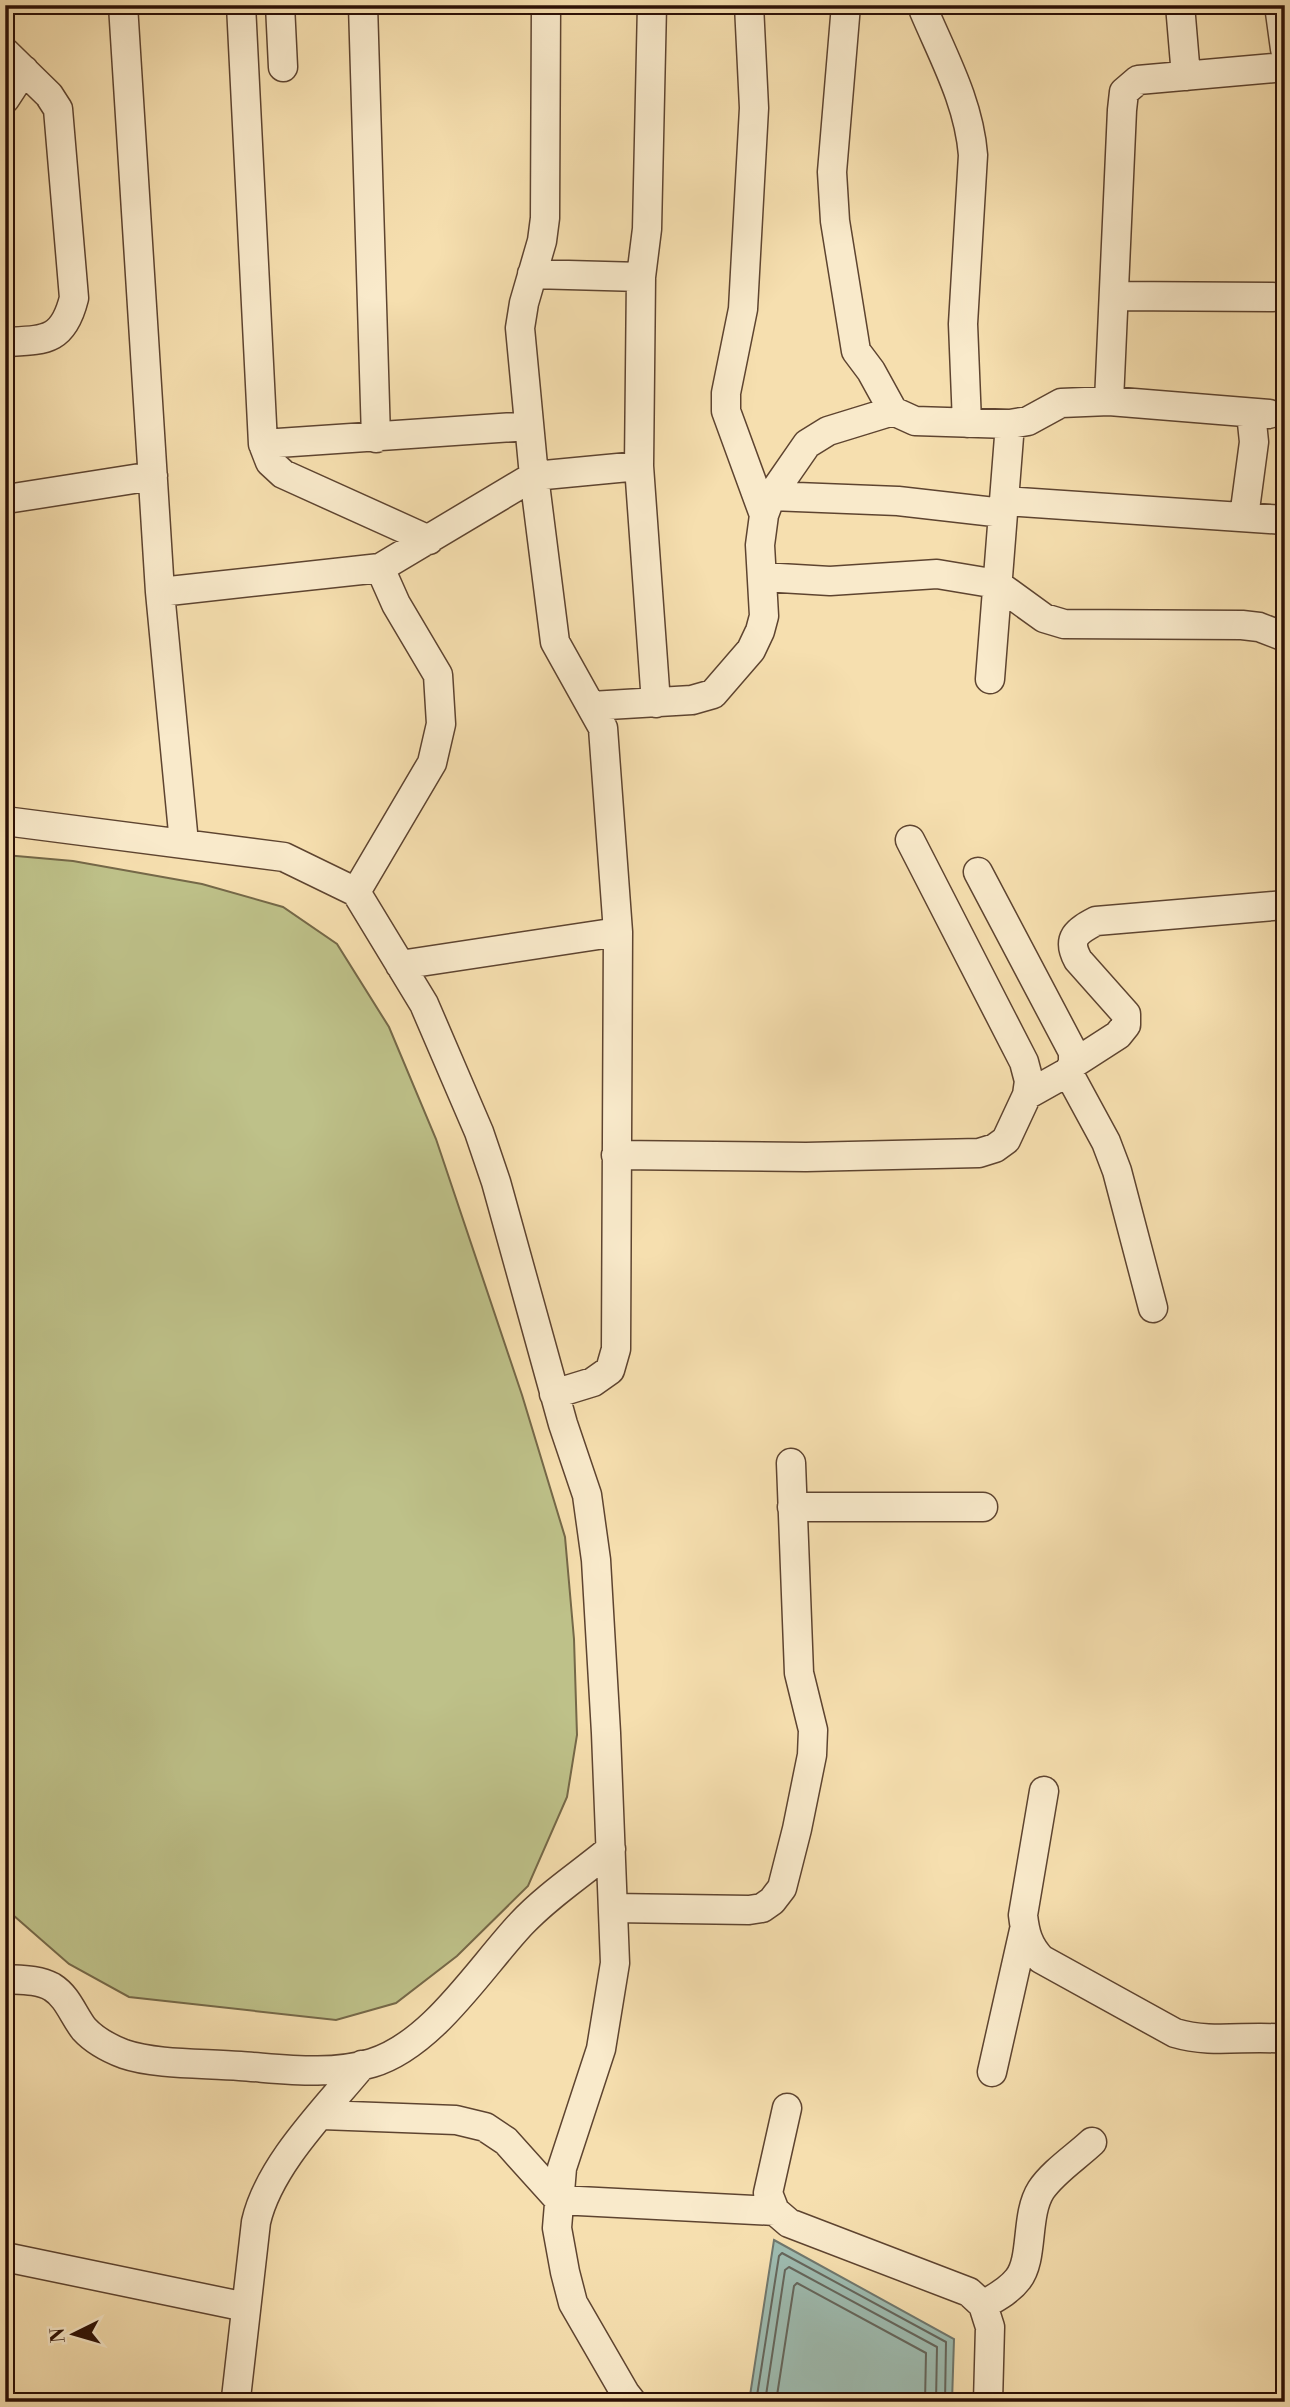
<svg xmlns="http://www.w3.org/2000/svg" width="1290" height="2407" font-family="'Libre Bodoni',serif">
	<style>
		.green { fill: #bec189; stroke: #756848; stroke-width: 2 }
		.water { fill: #9ebcb1; stroke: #70776d; stroke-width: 2 }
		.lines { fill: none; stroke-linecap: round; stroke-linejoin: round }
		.shore { stroke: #65665c; stroke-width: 2 }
		.minor-casing { stroke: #5e4430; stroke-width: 31 }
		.minor { stroke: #f9eacb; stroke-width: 28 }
	</style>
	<rect width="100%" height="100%" fill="#f6dfaf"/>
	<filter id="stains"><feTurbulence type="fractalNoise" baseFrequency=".00286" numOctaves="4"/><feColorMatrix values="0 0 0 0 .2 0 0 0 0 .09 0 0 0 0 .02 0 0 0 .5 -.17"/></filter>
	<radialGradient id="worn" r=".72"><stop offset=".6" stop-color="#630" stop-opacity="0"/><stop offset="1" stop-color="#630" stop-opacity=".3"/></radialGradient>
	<path class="green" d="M5 855 73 861 202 884 283 907 337 944 389 1027 436 1139 522 1395 565 1537 574 1639 577 1735 567 1797 528 1886 457 1956 396 2003 336 2020 129 1997 69 1964 5 1908Z"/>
	<path class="water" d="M774 2240 954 2339 952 2402H749Z"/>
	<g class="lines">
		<path class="shore" d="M756 2402 779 2256 782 2253 946 2342 945 2402
			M765 2402 785 2270 789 2267 937 2347 936 2402
			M776 2402 794 2286 797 2283 926 2353 925 2402"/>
		<defs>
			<path id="minor" d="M123 5 160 592 184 843
				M241 5 263 444 270 462 283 474 429 540
				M280 5 283 67
				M363 5 376 438
				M652 5 647 229 641 277 639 466 656 703
				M749 5 754 108 743 309 726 393V411L764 515
				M846 5 832 172 835 221 856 351 871 371 893 411 915 421 1010 424 1028 421 1061 403 1109 401 1269 414
				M1180 5 1186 76
				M1279 5 1285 49
				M924 11C944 58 969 103 973 155L963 324 967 423
				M5 52 49 95 58 109 74 298C63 342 45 340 5 342
				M5 99 24 70
				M532 274 641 277
				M1114 296 1273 297
				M1109 401 1122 110 1124 92 1138 80 1285 67
				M263 444 529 426
				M771 496 898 501 1003 513
				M5 497 13 498 153 476
				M1004 501 1285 520
				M1244 517 1254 442 1251 413
				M762 577 830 581 937 574 997 584 1044 618 1064 624 1242 625 1259 627 1285 637
				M160 592 380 568 534 476 520 328 524 303 542 241 545 218 546 5
				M990 679 1010 424
				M591 706 692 700 713 694 751 650 760 631 764 616 760 545 764 515 771 496 807 444 828 431 893 411
				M5 821 284 857 356 892 424 1004 479 1132 496 1182 563 1424 587 1495 596 1560 606 1733 615 1963 601 2049 562 2168 557 2228 565 2272 573 2303 625 2393 632 2402
				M978 872 1073 1052V1064L1068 1072 1027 1095
				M356 892 432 763 441 724 438 675 396 604 380 568
				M400 965 618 932
				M1073 1064 1118 1035 1126 1025V1014L1078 960C1066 938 1077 931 1096 921L1285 905
				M1068 1072 1106 1142 1117 1171 1153 1308
				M616 1155 806 1157 979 1153 995 1148 1006 1140 1027 1095 1029 1081 1024 1062 910 840
				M554 1394 593 1382 610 1370 616 1349 618 932 603 728 555 642 534 476 639 466
				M792 1507H983
				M1044 1791 1023 1915C1025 1933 1028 1945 1041 1959L1175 2033C1212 2044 1247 2035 1285 2039
				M613 1908 749 1910 762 1908 772 1901 782 1888 797 1829 812 1755 813 1730 799 1673 791 1463
				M5 1979C20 1980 38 1979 52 1987 68 1997 73 2015 84 2029 94 2040 111 2049 124 2054 156 2065 206 2063 240 2066 284 2069 330 2076 372 2063 432 2045 479 1969 521 1924 547 1896 581 1874 611 1849
				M992 2072 1024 1930
				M787 2108 768 2193 775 2211 789 2223 969 2292 983 2305 990 2327 988 2402
				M322 2115 456 2120 485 2127 506 2141 559 2200 775 2211
				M5 2257 246 2307
				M983 2305C995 2298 1009 2291 1018 2279 1034 2259 1025 2215 1041 2190 1053 2172 1076 2157 1092 2142
				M236 2398 256 2222C269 2165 325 2110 362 2065"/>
		</defs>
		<use href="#minor" class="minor-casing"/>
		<use href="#minor" class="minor"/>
	</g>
	<rect width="1290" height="2407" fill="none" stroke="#f6dfaf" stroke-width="28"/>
	<rect x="7" y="7" width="1276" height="2393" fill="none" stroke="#2c1006" stroke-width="3.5"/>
	<rect x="14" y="14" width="1262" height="2379" fill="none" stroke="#2c1006" stroke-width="2"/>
	<g transform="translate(74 2334) rotate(265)" stroke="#f9eacb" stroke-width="5" paint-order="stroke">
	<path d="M0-5L12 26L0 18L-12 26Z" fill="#2c1006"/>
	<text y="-10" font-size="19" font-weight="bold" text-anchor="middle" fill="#2c1006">N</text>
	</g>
	<rect width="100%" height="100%" filter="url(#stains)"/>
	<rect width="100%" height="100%" fill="url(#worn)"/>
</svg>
